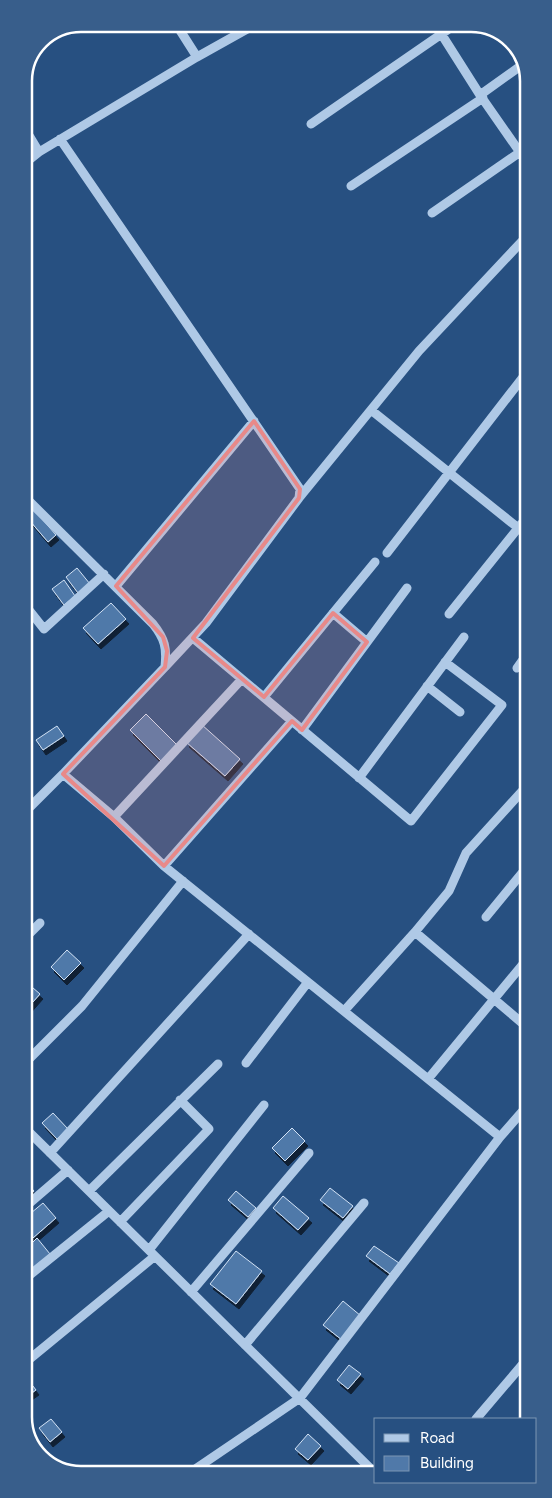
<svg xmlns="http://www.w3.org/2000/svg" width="552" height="1498" font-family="Figtree,sans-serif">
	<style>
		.building { fill: #5079a9; stroke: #d2e2f5; filter: url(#shadow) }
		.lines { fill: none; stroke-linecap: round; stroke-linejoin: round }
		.minor { stroke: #afc9e6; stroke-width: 9 }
		.marked { fill: #e88989; fill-opacity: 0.2; stroke: #e88989; stroke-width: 4; stroke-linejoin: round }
		.rim { fill: none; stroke: #fff; stroke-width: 2.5 }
	</style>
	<defs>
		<filter id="shadow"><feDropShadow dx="3" dy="5" stdDeviation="0" flood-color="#0009"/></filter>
	</defs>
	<rect width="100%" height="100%" fill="#275081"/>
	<path class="building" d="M29 504 56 535 48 542 24 514V508Z
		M77 568 90 584 78 593 66 577Z
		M64 580 75 596 64 605 52 589Z
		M111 603 126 619 98 644 83 628Z
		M146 714 178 746 162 762 130 730Z
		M201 724 240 759 225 776 186 742Z
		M57 726 64 736 43 750 36 740Z
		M67 950 81 963 64 980 51 967Z
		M25 981 40 994 25 1011Z
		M53 1113 68 1129 57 1139 42 1123Z
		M292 1128 305 1141 285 1161 272 1148Z
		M25 1181 34 1191 25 1198Z
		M330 1188 353 1206 343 1218 320 1200Z
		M236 1191 256 1208 248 1217 228 1200Z
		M283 1196 309 1218 298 1230 273 1208Z
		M43 1203 56 1218 26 1244 25 1218Z
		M37 1238 50 1254 26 1275V1249Z
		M374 1246 399 1263 390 1274 366 1256Z
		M236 1251 262 1271 236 1304 210 1284Z
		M343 1301 361 1316 342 1340 323 1325Z
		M349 1365 361 1374 348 1389 337 1380Z
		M26 1377 36 1390 26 1397Z
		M51 1419 62 1432 50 1442 39 1428Z
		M308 1434 321 1446 308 1460 295 1449Z"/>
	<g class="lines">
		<path class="minor" d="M435 24 480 95 526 161
			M197 57 256 24
			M480 95 522 65
			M311 124 456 24
			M24 127 39 152 197 57 176 24
			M60 139 300 489 299 498 206 623 165 667
			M24 164 39 152
			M351 186 483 98
			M432 213 526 148
			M371 410 527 535
			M24 496 153 624C165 639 167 648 165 667L63 774 114 817 164 866 500 1137
			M299 498 419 351 526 237
			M387 553 527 372
			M116 586 254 421
			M25 605 44 629 104 574
			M333 613 367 642
			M449 614 527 517
			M193 638 411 821 502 705 445 662
			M517 668 527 654
			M427 686 460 712
			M264 697 375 562
			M302 730 407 588
			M359 778 464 637
			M25 812 63 774
			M114 817 242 679
			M164 866 292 721
			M486 917 527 867
			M415 932 449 891 466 853 525 788 527 790
			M25 938 40 923
			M344 1011 415 932 528 1028
			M25 1063 82 1006 183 881
			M246 1063 308 982
			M428 1079 528 958
			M25 1128 375 1473
			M50 1153 249 934
			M89 1191 218 1064
			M25 1207 68 1170
			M120 1222 209 1129 180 1100
			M149 1250 264 1105
			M26 1278 109 1211
			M191 1292 309 1153
			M245 1345 364 1203
			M26 1362 155 1256
			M476 1419 528 1358
			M188 1474 300 1398 500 1137 528 1105"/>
	</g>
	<path class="marked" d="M254 421 300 489 299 498 193 638 264 697 333 613 367 642 302 730 292 721 164 866 63 774 165 667 167 651 163 637 116 586Z"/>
	<path d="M0 0H552V1498H0ZM81 32H471A49 49 0 0 1 520 81V1417A49 49 0 0 1 471 1466H81A49 49 0 0 1 32 1417V81A49 49 0 0 1 81 32Z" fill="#385e8b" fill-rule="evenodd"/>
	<path class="rim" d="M81 32H471A49 49 0 0 1 520 81V1417A49 49 0 0 1 471 1466H81A49 49 0 0 1 32 1417V81A49 49 0 0 1 81 32Z"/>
	<rect x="374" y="1418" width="162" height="65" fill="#275081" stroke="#7d96b3"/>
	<rect x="384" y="1434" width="25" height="8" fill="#afc9e6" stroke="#7d96b3"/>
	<text x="420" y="1443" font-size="15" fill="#ffffff">Road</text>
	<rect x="384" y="1456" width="25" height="15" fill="#5079a9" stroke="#7d96b3"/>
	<text x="420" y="1468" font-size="15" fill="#ffffff">Building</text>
</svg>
